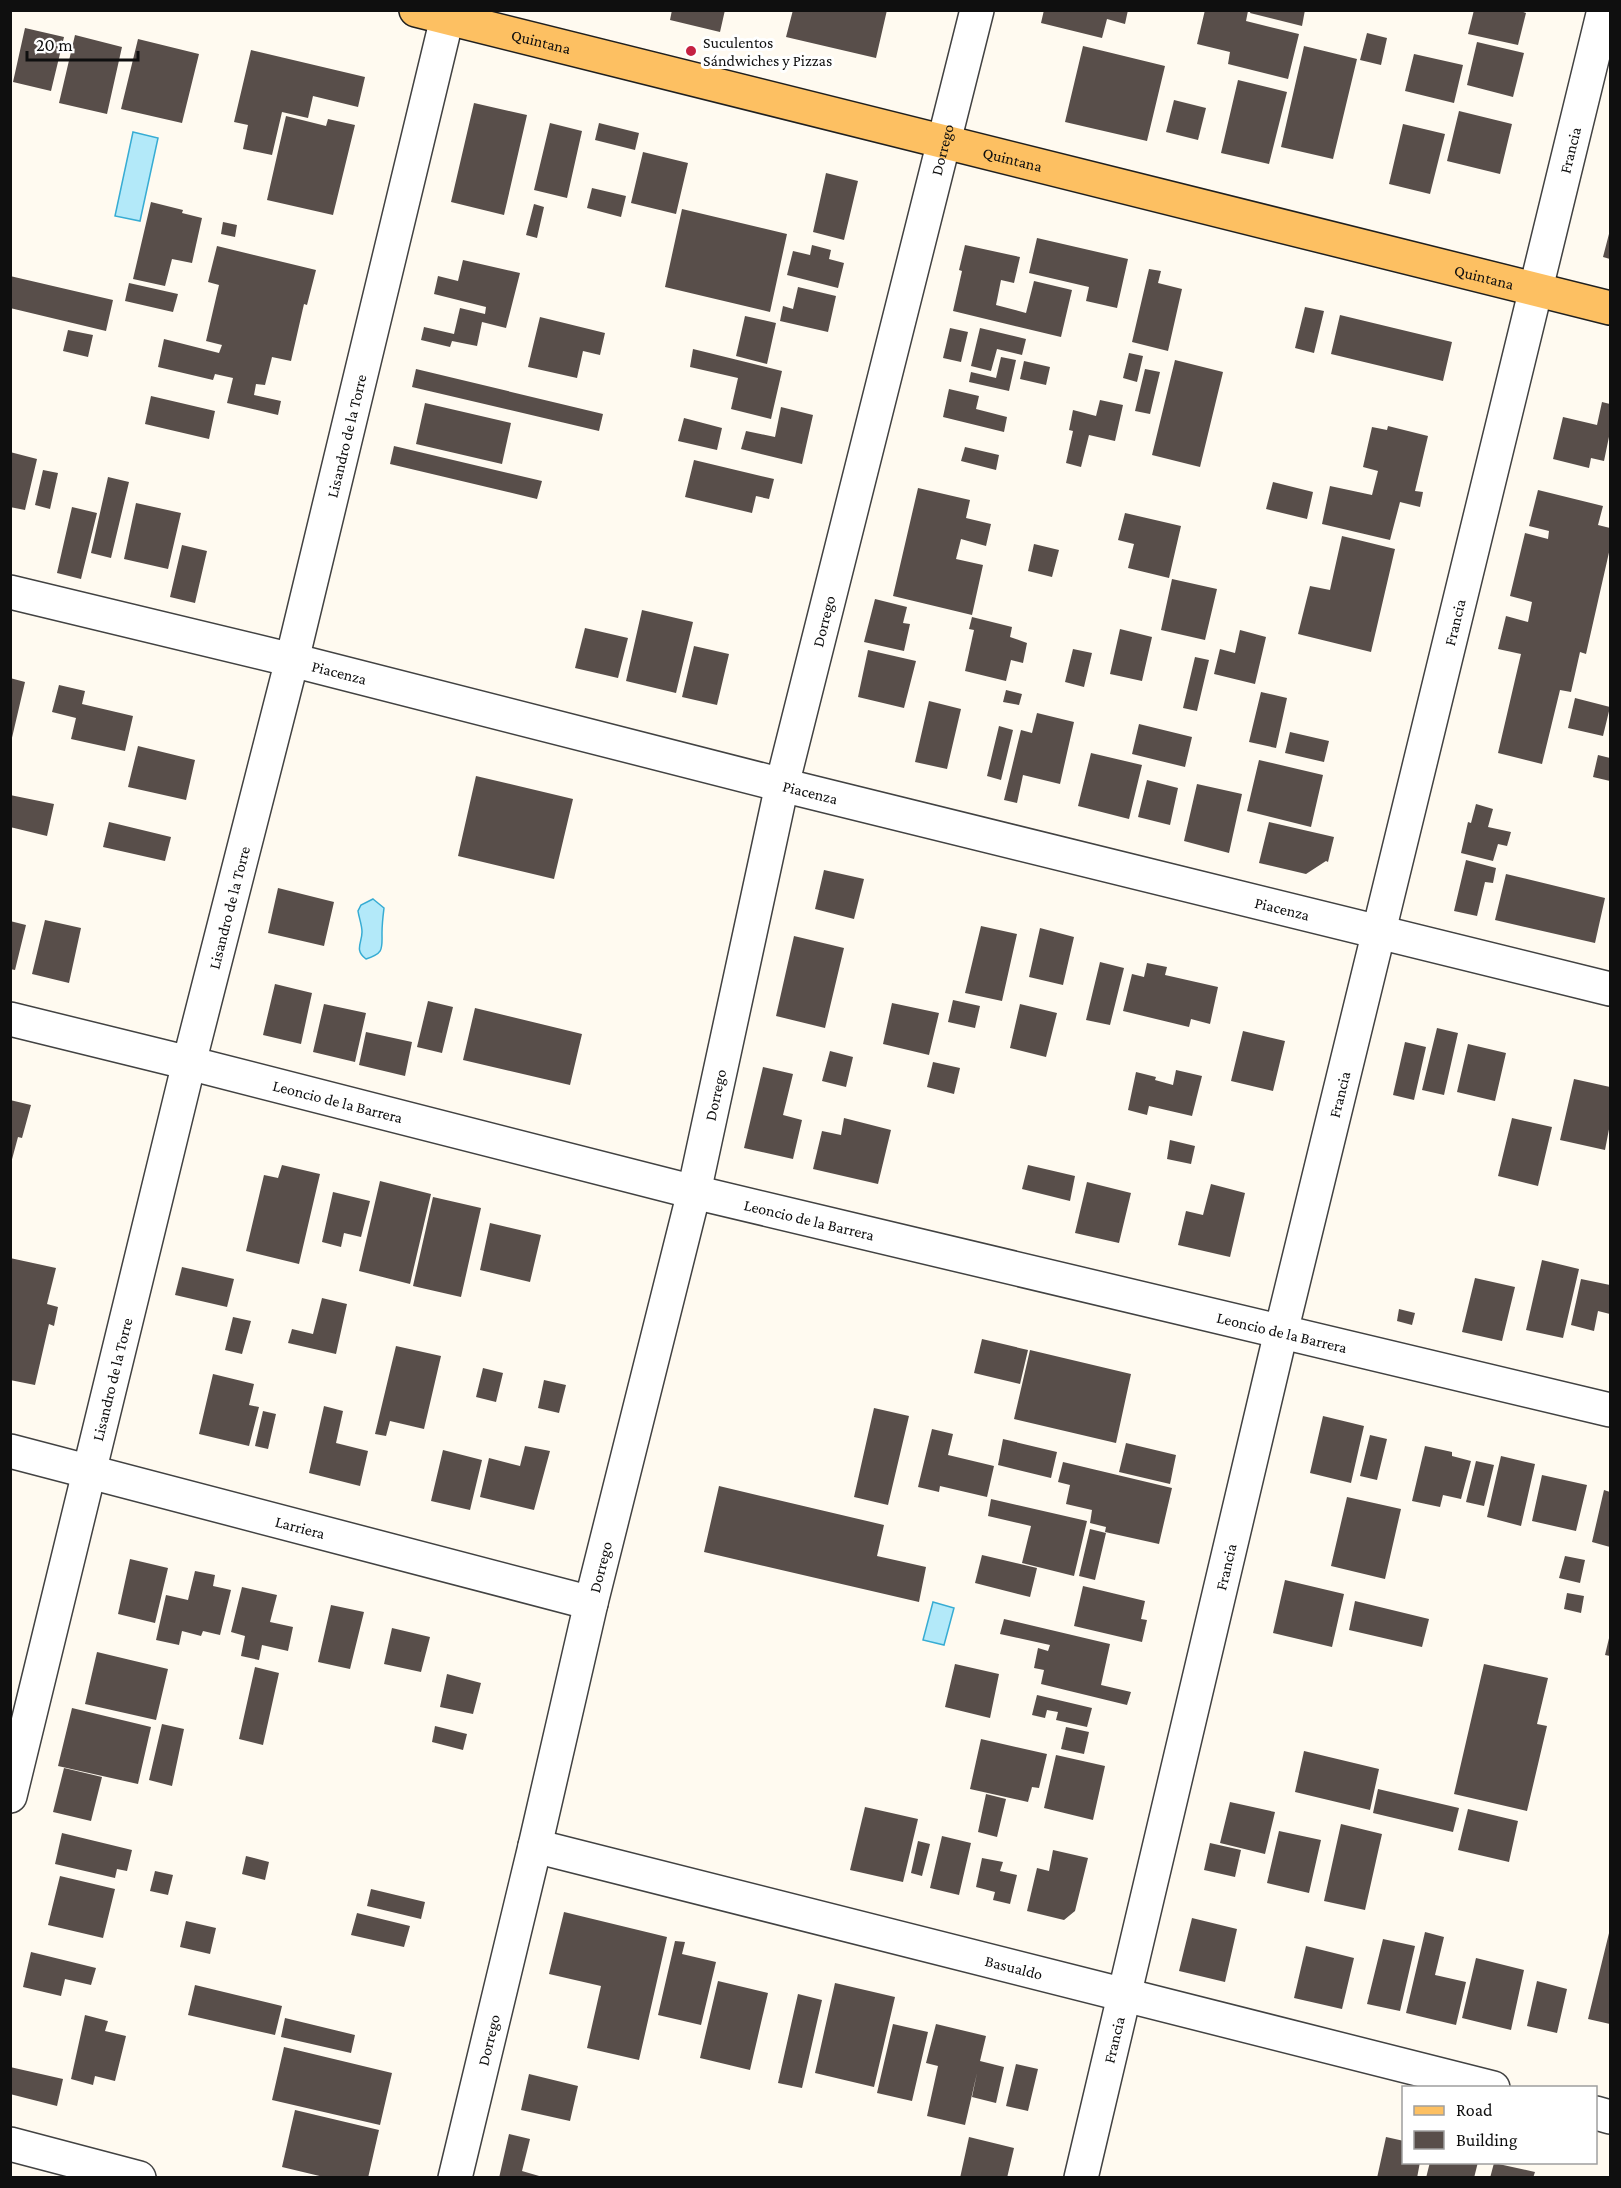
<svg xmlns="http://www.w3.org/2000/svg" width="1621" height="2188" font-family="'Crimson Pro',serif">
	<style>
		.water { fill: #b3e9f9; stroke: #37acd3; stroke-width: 1.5 }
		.building { fill: #584e4a }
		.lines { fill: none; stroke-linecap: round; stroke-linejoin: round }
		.minor-casing { stroke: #424242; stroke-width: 36 }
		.major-casing { stroke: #202020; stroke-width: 36 }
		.minor { stroke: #fff; stroke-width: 33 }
		.major { stroke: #fdc062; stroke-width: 33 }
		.poi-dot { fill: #c52141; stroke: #fff; stroke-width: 2 }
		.labels { text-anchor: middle; stroke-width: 6; stroke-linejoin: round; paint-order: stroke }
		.street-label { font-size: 16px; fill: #0f0f0f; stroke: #fff }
		.poi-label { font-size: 16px; fill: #0f0f0f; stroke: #fff; text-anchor: start }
	</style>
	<rect width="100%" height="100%" fill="#fffaf0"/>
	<path class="water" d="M133 132 158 138 140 221 115 216Z
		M373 899 384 908C383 916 382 925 382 933 382 949 384 953 366 959 354 950 362 943 362 932 362 925 359 918 358 911L361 905Z
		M933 1602 954 1608 944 1645 923 1640Z"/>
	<path class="building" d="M672 10H725L720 32 670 20Z
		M793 10H887L876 58 786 37Z
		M1044 10H1128L1125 24 1107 19 1102 38 1041 23Z
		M1205 10 1248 11 1246 21 1299 34 1288 79 1228 64 1230 52 1197 44Z
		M1251 10H1305L1302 26 1250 13Z
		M1474 10H1518L1526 13 1518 45 1468 34Z
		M25 28 64 37 51 91 13 82Z
		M1367 33 1387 38 1381 65 1360 60Z
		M75 35 122 47 107 114 59 103Z
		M138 39 199 54 182 123 121 109Z
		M1477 42 1524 53 1513 97 1467 85Z
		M1083 46 1165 66 1147 141 1065 122Z
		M1304 46 1357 59 1333 159 1281 147Z
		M251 50 365 77 358 107 313 96 308 118 282 112 272 155 243 149 248 125 234 122Z
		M1414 54 1463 65 1454 103 1405 91Z
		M1238 80 1287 92 1269 164 1221 153Z
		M1174 100 1206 108 1198 140 1166 132Z
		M474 103 527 115 504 215 451 202Z
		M1459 111 1512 124 1500 174 1447 161Z
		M286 116 326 126 328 119 355 125 333 215 267 200Z
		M550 123 582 131 567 198 534 190Z
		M599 123 639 133 635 150 595 140Z
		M1403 124 1445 134 1430 194 1389 184Z
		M643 152 688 163 676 214 631 203Z
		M826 173 858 181 844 240 813 232Z
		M592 188 626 196 621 217 587 208Z
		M151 202 183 210 182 213 202 218 192 263 172 259 165 286 133 279Z
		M534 204 544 207 537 238 526 235Z
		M682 209 787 234 770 312 665 287Z
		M223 222 237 225 235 237 221 234Z
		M1610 230V259L1603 257Z
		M1037 238 1128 259 1117 308 1086 301 1089 287 1029 273Z
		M812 245 831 250 829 259 844 263 838 288 787 275 793 251 810 255Z
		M965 245 1020 257 1014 283 1001 280 996 305 1026 313 1034 281 1072 290 1061 337 953 311 962 271 959 270Z
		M217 246 316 270 307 305 304 304 291 361 272 357 265 385 256 384 254 395 281 401 278 415 227 403 233 378 215 374 213 380 158 367 164 339 219 353 222 345 206 341 219 285 208 282Z
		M463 260 520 273 506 328 482 322 477 346 452 341 450 347 421 340 424 327 454 334 460 308 485 314 486 307 434 294 438 276 458 281Z
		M1149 269 1161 271 1158 283 1182 289 1168 351 1132 342Z
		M10 276 113 300 106 331 10 308Z
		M129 283 178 294 173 312 125 301Z
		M798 287 836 296 828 332 780 321 783 306 793 309Z
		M1305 307 1324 311 1314 353 1295 348Z
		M1340 315 1452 342 1443 381 1331 354Z
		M745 316 776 323 767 364 736 356Z
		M540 317 605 333 600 355 583 351 577 378 528 367Z
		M950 328 968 332 961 362 943 358Z
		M980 328 1026 339 1022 355 997 349 991 371 971 366Z
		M68 330 93 335 88 357 63 351Z
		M693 349 782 371 771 419 731 409 738 378 690 367Z
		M1129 353 1143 356 1137 382 1123 378Z
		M1001 357 1016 360 1009 391 969 382 971 372 996 378Z
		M1175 360 1223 372 1200 467 1152 455Z
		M1024 361 1050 367 1046 385 1020 379Z
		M416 369 603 414 599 431 412 387Z
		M1145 369 1160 372 1150 414 1135 411Z
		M949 389 979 396 976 409 1007 417 1004 432 943 417Z
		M151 396 215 411 209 439 145 424Z
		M1100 400 1123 405 1115 441 1089 435 1081 467 1066 463 1073 431 1069 430 1073 410 1096 416Z
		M1602 402 1610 404V432L1604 461 1591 458 1589 468 1553 459 1563 417 1597 425Z
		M425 403 511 423 502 464 416 444Z
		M781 407 813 415 802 464 741 449 746 431 775 437Z
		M684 418 722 428 717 450 678 441Z
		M1388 426 1428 436 1415 491 1423 492 1420 507 1400 502 1390 540 1322 524 1330 486 1372 495 1378 471 1363 467 1372 427 1387 430Z
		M394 446 542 481 537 499 390 464Z
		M965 447 999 455 996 470 961 461Z
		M10 452 37 459 25 510 10 507Z
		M694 460 774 479 769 499 756 496 752 513 685 497Z
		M43 470 58 473 50 509 35 505Z
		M108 477 129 482 111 558 91 553Z
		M1273 482 1313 492 1307 519 1266 509Z
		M918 488 970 500 966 518 991 524 986 546 961 539 956 559 983 565 972 615 893 596Z
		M1538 490 1603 506 1598 525 1610 528V548L1586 654 1580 652 1571 692 1560 690 1542 764 1498 753 1521 654 1498 649 1506 616 1528 622 1532 602 1510 596 1525 533 1548 539 1549 531 1529 526Z
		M136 503 181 513 168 569 124 559Z
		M72 507 97 513 81 579 57 573Z
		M1125 513 1181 526 1169 578 1128 568 1134 544 1118 540Z
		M1342 536 1395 549 1371 652 1298 634 1310 586 1330 590Z
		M1034 544 1059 550 1052 577 1028 571Z
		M182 545 207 551 195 603 170 597Z
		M1172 579 1217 589 1205 640 1161 630Z
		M875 599 907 607 903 623 910 624 904 651 864 642Z
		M642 610 693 622 676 693 626 681Z
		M972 617 1012 627 1010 637 1027 643 1023 663 1011 660 1006 681 965 671 974 630 969 629Z
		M585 628 628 638 618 678 575 668Z
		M1120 629 1152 637 1142 681 1110 674Z
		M1240 630 1266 637 1255 684 1214 674 1220 649 1235 653Z
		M694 646 729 654 717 705 682 697Z
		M1073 649 1092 653 1084 687 1065 682Z
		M868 650 916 661 904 708 858 697Z
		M1195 657 1209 660 1197 711 1183 708Z
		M10 678 25 682 11 742H10Z
		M59 685 85 691 82 704 133 716 125 751 71 739 76 718 52 712Z
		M1006 690 1022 694 1019 705 1003 702Z
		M1261 692 1287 698 1276 748 1249 742Z
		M1575 698 1610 707 1603 736 1568 728Z
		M929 701 961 709 947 769 915 762Z
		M1037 713 1074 722 1060 784 1023 775 1017 803 1004 800 1021 730 1032 733Z
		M1139 724 1192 737 1185 767 1132 754Z
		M999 726 1013 730 1001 780 987 776Z
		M1290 732 1329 741 1324 762 1285 753Z
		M138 746 195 760 186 800 128 787Z
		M1091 753 1142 765 1129 819 1078 806Z
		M1598 755 1610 758V781L1593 777Z
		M1259 760 1323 775 1311 827 1247 811Z
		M476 776 573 799 554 879 458 856Z
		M1147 780 1178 788 1170 825 1138 817Z
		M1197 784 1242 794 1229 853 1184 841Z
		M10 795 54 804 47 836 10 827Z
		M1476 804 1493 809 1488 827 1511 832 1507 846 1498 844 1493 861 1461 853 1468 822 1471 823Z
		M109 822 171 837 165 861 103 847Z
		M1269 822 1334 837 1328 862 1326 861 1306 874 1259 863Z
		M1466 860 1496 868 1493 883 1485 882 1477 916 1454 911Z
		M824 870 864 879 854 919 815 909Z
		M1506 874 1605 898 1595 943 1495 920Z
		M278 888 334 902 324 946 268 933Z
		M45 920 81 928 69 983 32 974Z
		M10 921 26 925 15 970 10 969Z
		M981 926 1017 934 1002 1001 965 993Z
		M1040 928 1074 937 1063 985 1029 977Z
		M794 936 844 948 825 1028 776 1016Z
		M1100 962 1124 968 1110 1025 1086 1020Z
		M1147 963 1167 967 1165 975 1218 987 1210 1024 1191 1019 1189 1027 1123 1011 1132 974 1144 977Z
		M275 984 312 993 301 1044 263 1035Z
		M953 1000 980 1006 975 1028 948 1022Z
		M428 1001 453 1007 442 1053 417 1047Z
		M892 1003 939 1013 929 1055 883 1044Z
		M324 1004 366 1013 355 1062 313 1052Z
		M1020 1004 1057 1013 1046 1057 1010 1048Z
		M475 1008 582 1034 570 1085 463 1060Z
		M1437 1028 1458 1033 1444 1095 1422 1090Z
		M1243 1031 1285 1041 1273 1091 1231 1081Z
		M366 1032 412 1042 405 1076 359 1065Z
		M1405 1042 1426 1047 1414 1100 1393 1095Z
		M1468 1044 1506 1053 1495 1101 1457 1092Z
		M830 1051 853 1057 846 1087 822 1081Z
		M933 1062 960 1068 954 1094 927 1087Z
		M763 1067 793 1074 783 1115 802 1120 793 1159 744 1148Z
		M1176 1070 1202 1076 1192 1116 1149 1106 1147 1115 1128 1110 1136 1072 1156 1077 1155 1080 1173 1085Z
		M1574 1079 1610 1087V1124L1605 1150 1560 1140Z
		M10 1100 31 1105 22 1138 18 1137 11 1163Z
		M844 1118 891 1130 878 1184 813 1169 822 1131 841 1135Z
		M1512 1118 1552 1127 1538 1186 1498 1176Z
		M1170 1140 1195 1146 1191 1164 1167 1159Z
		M282 1165 320 1174 299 1264 246 1251 264 1175 278 1178Z
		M1028 1165 1075 1176 1070 1201 1022 1189Z
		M380 1181 431 1194 410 1284 359 1271Z
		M1087 1182 1131 1193 1119 1243 1075 1233Z
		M1211 1184 1245 1193 1230 1257 1178 1245 1186 1211 1203 1215Z
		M333 1192 370 1201 361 1237 344 1233 341 1247 322 1242Z
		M433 1197 481 1208 461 1297 413 1286Z
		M490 1223 541 1235 530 1282 480 1270Z
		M10 1258 56 1268 47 1304 58 1307 54 1326 49 1324 35 1385 10 1380Z
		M1542 1260 1579 1269 1563 1338 1526 1330Z
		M182 1267 234 1279 227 1307 175 1295Z
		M1475 1278 1515 1287 1502 1341 1462 1332Z
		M1581 1279 1610 1285V1314L1598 1311 1594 1331 1571 1325Z
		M322 1298 347 1304 336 1354 288 1343 292 1329 313 1334Z
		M1399 1309 1415 1313 1412 1325 1397 1321Z
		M233 1317 251 1321 242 1354 225 1350Z
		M982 1339 1028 1350 1020 1384 974 1373Z
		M396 1346 441 1356 424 1429 390 1421 386 1436 375 1434Z
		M1030 1350 1131 1374 1116 1443 1014 1419Z
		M483 1368 503 1373 496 1402 476 1397Z
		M213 1374 254 1384 249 1405 259 1407 249 1446 199 1434Z
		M544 1380 566 1385 559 1413 538 1408Z
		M324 1406 343 1411 336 1443 368 1451 360 1486 309 1473Z
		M874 1408 909 1416 888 1505 854 1497Z
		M263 1411 276 1414 268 1449 255 1446Z
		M1323 1416 1364 1426 1351 1483 1310 1473Z
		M932 1429 953 1434 948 1455 994 1466 987 1497 940 1486 939 1492 918 1487Z
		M1370 1435 1387 1439 1377 1480 1360 1476Z
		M1003 1439 1057 1452 1051 1478 998 1465Z
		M1126 1443 1176 1455 1170 1484 1119 1472Z
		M525 1446 550 1451 534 1510 480 1497 489 1458 520 1466Z
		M1425 1446 1452 1452V1456L1471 1461 1461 1499 1443 1495 1440 1507 1412 1501Z
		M443 1450 482 1460 470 1510 431 1501Z
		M1501 1456 1535 1464 1521 1526 1487 1517Z
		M1476 1461 1494 1465 1484 1506 1466 1502Z
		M1063 1462 1172 1488 1159 1544 1105 1532 1106 1527 1090 1523 1092 1510 1066 1504 1070 1485 1058 1482Z
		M1542 1475 1587 1485 1576 1531 1532 1521Z
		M719 1486 884 1525 877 1556 926 1567 919 1602 704 1552Z
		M1604 1490 1610 1492V1547L1592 1542Z
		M1347 1497 1401 1509 1385 1579 1331 1566Z
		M991 1499 1087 1521 1074 1576 1022 1563 1031 1526 988 1516Z
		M1090 1529 1106 1533 1095 1580 1079 1576Z
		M982 1555 1037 1568 1030 1597 975 1583Z
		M1565 1556 1585 1560 1580 1583 1559 1578Z
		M130 1559 168 1568 155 1623 118 1614Z
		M195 1571 215 1575 213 1586 231 1590 220 1635 203 1631 201 1636 182 1631 179 1645 156 1640 166 1595 188 1600Z
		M1285 1580 1344 1594 1332 1647 1273 1633Z
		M1083 1586 1145 1601 1141 1619 1147 1620 1142 1642 1074 1626Z
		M242 1587 277 1595 270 1622 293 1627 288 1651 262 1645 259 1660 241 1656 245 1636 231 1632Z
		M1567 1593 1584 1596 1581 1613 1564 1609Z
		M1355 1601 1429 1619 1422 1647 1349 1630Z
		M331 1605 364 1612 350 1669 318 1662Z
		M1004 1619 1110 1644 1101 1685 1131 1692 1127 1705 1041 1684 1044 1670 1034 1668 1038 1648 1048 1651 1050 1645 1000 1634Z
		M392 1628 430 1637 421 1672 384 1664Z
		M1610 1634V1656L1605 1655Z
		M97 1652 168 1669 156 1720 85 1704Z
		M955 1664 999 1674 990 1718 945 1707Z
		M1484 1664 1548 1678 1537 1724 1547 1726 1527 1811 1454 1794Z
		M255 1667 279 1673 263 1745 239 1739Z
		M447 1674 481 1683 473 1714 440 1707Z
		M1037 1695 1092 1708 1087 1727 1056 1720 1058 1712 1047 1710 1045 1718 1032 1715Z
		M72 1708 151 1727 138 1784 58 1766Z
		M162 1724 184 1729 172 1786 149 1780Z
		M435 1726 467 1734 463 1750 432 1742Z
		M1066 1727 1089 1732 1084 1754 1061 1749Z
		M981 1739 1047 1754 1039 1788 1032 1787 1028 1802 970 1789Z
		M1304 1751 1379 1769 1370 1810 1295 1792Z
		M1056 1755 1105 1766 1093 1820 1044 1808Z
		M64 1768 102 1777 91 1821 53 1812Z
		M1378 1789 1459 1808 1453 1832 1373 1813Z
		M986 1794 1006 1799 997 1837 978 1832Z
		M1230 1802 1275 1812 1265 1854 1220 1843Z
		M865 1807 918 1819 903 1882 850 1870Z
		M1468 1809 1518 1821 1509 1862 1458 1850Z
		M1341 1824 1382 1834 1365 1910 1324 1901Z
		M1279 1831 1321 1840 1309 1893 1267 1883Z
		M62 1833 132 1850 127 1871 117 1869 115 1878 55 1864Z
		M942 1836 971 1843 959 1895 930 1888Z
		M918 1841 930 1844 922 1876 911 1873Z
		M1210 1843 1241 1850 1235 1877 1204 1870Z
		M1053 1850 1088 1858 1075 1911 1064 1920 1027 1911 1037 1868 1049 1871Z
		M246 1856 269 1862 265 1880 242 1874Z
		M982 1858 1003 1862 1000 1871 1017 1875 1010 1904 993 1900 995 1892 976 1887Z
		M155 1871 173 1875 168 1895 150 1891Z
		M60 1876 115 1889 103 1938 48 1925Z
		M371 1889 425 1902 421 1919 367 1906Z
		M564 1912 667 1937 639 2060 587 2048 601 1986 549 1974Z
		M357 1913 410 1926 404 1947 351 1935Z
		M1192 1918 1237 1929 1225 1982 1179 1971Z
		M186 1921 216 1928 210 1954 180 1947Z
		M1610 1929V2024L1588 2019Z
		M1425 1932 1444 1937 1435 1975 1466 1982 1456 2025 1406 2013Z
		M1383 1939 1415 1946 1400 2011 1367 2004Z
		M675 1941 685 1942 682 1954 716 1962 701 2025 658 2015Z
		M1306 1946 1354 1958 1342 2009 1294 1998Z
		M31 1952 96 1968 91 1985 65 1979 61 1996 23 1987Z
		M1476 1958 1524 1970 1511 2030 1462 2018Z
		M718 1981 768 1993 750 2070 700 2058Z
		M1537 1981 1567 1989 1557 2033 1527 2026Z
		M835 1983 895 1997 874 2087 815 2073Z
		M195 1985 282 2006 275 2035 188 2015Z
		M798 1994 822 2000 802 2088 778 2083Z
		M85 2015 108 2021 105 2031 126 2036 115 2081 95 2076 93 2085 71 2079Z
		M285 2018 355 2035 351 2053 281 2037Z
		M893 2024 928 2032 912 2101 877 2093Z
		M936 2024 986 2036 980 2061 1004 2067 996 2103 972 2097 977 2073 965 2125 927 2116 938 2066 926 2063Z
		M284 2047 392 2073 380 2125 272 2100Z
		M1016 2064 1038 2069 1028 2111 1006 2106Z
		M10 2067 63 2079 57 2106 10 2094Z
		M529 2074 578 2086 570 2121 521 2110Z
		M295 2110 379 2130 368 2178H328L282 2167Z
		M509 2134 530 2139 522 2171 546 2178H499Z
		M969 2137 1014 2148 1007 2178H960Z
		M1386 2137 1404 2141V2162H1420L1417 2178H1377Z
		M1430 2162H1478L1474 2178H1426Z
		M1494 2163 1535 2172 1533 2178H1490Z"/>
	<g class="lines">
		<defs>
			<g id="minor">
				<path id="s1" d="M10 592 292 660 782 785 1610 989"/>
				<path id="s2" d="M10 1019 189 1063 694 1192 1610 1410"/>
				<path id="s3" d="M10 1451 591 1603"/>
				<path id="s4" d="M10 1796 189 1063 292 660 447 18"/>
				<path id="s5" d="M535 1846 1493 2088"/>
				<path d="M1596 2113 1610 2117"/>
				<path d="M10 2144 139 2178"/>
				<path id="s6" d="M455 2178 535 1846 591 1603 694 1192 782 785 977 10"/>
				<path id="s7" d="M1081 2178 1281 1332 1604 10"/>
			</g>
			<g id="major">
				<path id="s8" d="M416 10 1610 308"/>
			</g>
		</defs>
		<use href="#minor" class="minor-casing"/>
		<use href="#major" class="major-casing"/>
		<use href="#minor" class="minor"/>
		<use href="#major" class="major"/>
	</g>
	<circle class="poi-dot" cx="691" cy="51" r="6"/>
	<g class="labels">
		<g class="street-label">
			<text dy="6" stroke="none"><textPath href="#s8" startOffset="129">Quintana</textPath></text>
			<text dy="6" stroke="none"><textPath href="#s6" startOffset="2086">Dorrego</textPath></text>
			<text dy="6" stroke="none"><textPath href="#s7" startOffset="2086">Francia</textPath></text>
			<text dy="6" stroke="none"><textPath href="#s8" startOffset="615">Quintana</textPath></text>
			<text dy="6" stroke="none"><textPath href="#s8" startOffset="1101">Quintana</textPath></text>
			<text dy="6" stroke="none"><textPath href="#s4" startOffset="1401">Lisandro de la Torre</textPath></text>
			<text dy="6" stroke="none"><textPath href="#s6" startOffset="1600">Dorrego</textPath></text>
			<text dy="6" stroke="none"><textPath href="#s7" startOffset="1600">Francia</textPath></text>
			<text dy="6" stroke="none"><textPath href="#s1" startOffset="339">Piacenza</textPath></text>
			<text dy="6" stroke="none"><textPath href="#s1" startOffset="825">Piacenza</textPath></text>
			<text dy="6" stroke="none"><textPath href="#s4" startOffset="915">Lisandro de la Torre</textPath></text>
			<text dy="6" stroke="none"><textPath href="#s1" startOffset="1311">Piacenza</textPath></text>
			<text dy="6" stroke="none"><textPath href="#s7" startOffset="1114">Francia</textPath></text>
			<text dy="6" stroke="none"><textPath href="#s6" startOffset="1114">Dorrego</textPath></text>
			<text dy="6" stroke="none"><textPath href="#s2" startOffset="338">Leoncio de la Barrera</textPath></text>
			<text dy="6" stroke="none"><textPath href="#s2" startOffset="824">Leoncio de la Barrera</textPath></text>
			<text dy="6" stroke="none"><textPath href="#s2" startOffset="1310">Leoncio de la Barrera</textPath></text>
			<text dy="6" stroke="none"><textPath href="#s4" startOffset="429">Lisandro de la Torre</textPath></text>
			<text dy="6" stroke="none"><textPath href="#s3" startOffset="300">Larriera</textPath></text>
			<text dy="6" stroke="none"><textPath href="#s6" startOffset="628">Dorrego</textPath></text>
			<text dy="6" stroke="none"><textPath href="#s7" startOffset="628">Francia</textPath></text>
			<text dy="6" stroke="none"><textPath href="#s5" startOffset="494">Basualdo</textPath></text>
			<text dy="6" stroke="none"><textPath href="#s7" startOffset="142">Francia</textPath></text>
			<text dy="6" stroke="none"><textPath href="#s6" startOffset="142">Dorrego</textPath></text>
		</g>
		<g class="poi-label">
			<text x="703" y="48">Suculentos<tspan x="703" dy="18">Sándwiches y Pizzas</tspan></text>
		</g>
	</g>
	<rect width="1621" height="2188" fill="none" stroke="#0f0f0f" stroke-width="24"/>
	<rect x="1402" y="2086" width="195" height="78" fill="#ffffff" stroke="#9f9f9f" stroke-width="1.5"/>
	<rect x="1414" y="2106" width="30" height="9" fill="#fdc062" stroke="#9f9f9f" stroke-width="1.5"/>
	<text x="1456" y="2116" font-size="18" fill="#0f0f0f">Road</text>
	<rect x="1414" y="2131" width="30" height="18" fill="#584e4a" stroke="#9f9f9f" stroke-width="1.5"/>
	<text x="1456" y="2146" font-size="18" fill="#0f0f0f">Building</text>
	<path d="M27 51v9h111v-9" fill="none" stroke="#0f0f0f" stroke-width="3"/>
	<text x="36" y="51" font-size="18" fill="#0f0f0f" stroke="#ffffff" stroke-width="4.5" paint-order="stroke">20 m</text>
</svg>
